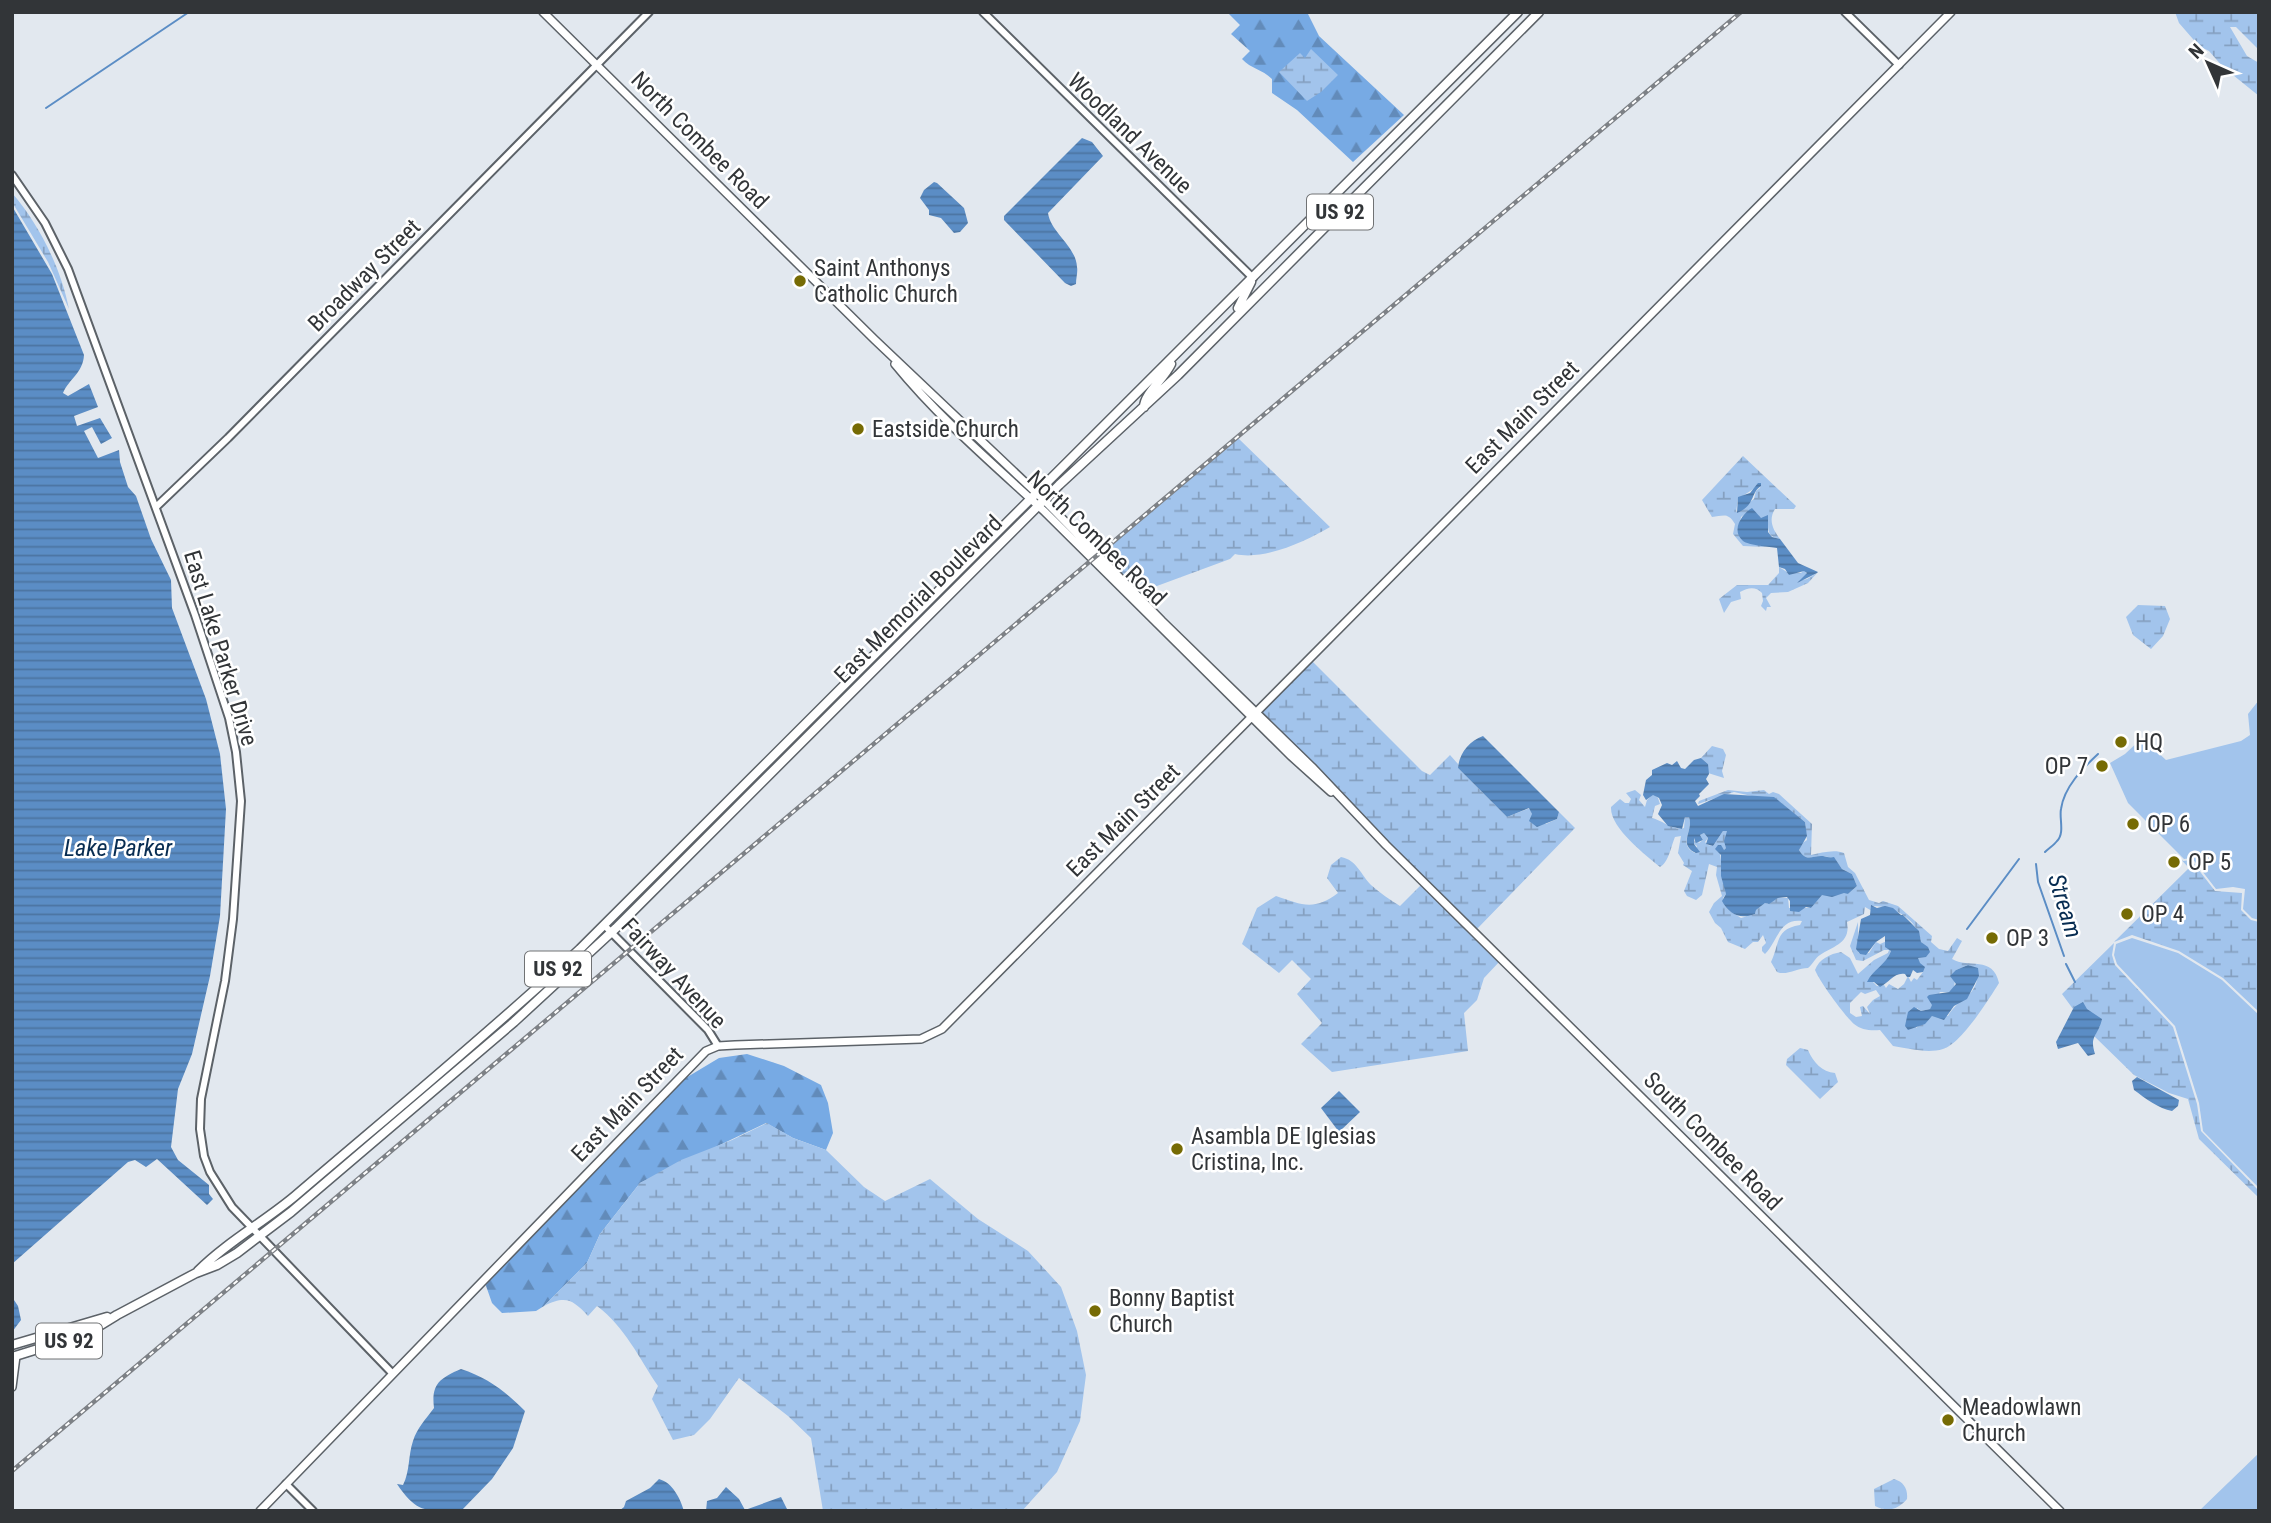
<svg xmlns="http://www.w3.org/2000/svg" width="2271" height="1523" font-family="'Roboto Condensed',sans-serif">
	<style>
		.grass { fill: #a2c4ec }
		.forest { fill: url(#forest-firs) }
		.wetland { fill: url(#wetland-marsh); fill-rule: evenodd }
		.water { fill: url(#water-rules) }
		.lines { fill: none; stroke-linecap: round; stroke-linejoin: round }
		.stream { stroke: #5b8dc5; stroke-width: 2 }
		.tertiary-casing { stroke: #5c6268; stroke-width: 10 }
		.secondary-casing { stroke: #5c6268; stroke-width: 10 }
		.primary-casing { stroke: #5c6268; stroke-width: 11 }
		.tertiary { stroke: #fff; stroke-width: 6 }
		.secondary { stroke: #fff; stroke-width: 7 }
		.primary { stroke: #fff; stroke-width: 8 }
		.rail-casing { stroke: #7d8186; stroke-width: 4.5 }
		.rail { stroke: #fff; stroke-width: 2; stroke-dasharray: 5; stroke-linecap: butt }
		.poi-dot { fill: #766b04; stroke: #fff; stroke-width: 2.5 }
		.labels { text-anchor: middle; stroke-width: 5; stroke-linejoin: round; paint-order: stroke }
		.shield { fill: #fff; stroke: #707274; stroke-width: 2 }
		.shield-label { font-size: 21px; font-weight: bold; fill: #323538 }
		.street-label { font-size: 23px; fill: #323538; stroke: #fff }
		.poi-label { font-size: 23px; fill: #323538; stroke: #fff; text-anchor: start }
		.water-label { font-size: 24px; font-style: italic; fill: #082d52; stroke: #fff }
	</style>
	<defs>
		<pattern id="forest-firs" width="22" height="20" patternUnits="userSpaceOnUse" patternTransform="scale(1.75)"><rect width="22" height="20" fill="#77aae4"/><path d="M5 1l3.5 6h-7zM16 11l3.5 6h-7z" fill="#628bba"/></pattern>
		<pattern id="wetland-marsh" width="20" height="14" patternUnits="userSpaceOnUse" patternTransform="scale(1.75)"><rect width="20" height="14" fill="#a2c4ec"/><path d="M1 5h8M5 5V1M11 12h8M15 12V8" fill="none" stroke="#85a0c0"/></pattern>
		<pattern id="water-rules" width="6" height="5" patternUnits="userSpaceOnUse" patternTransform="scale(1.75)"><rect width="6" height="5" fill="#5b8dc5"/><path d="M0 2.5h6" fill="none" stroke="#4c74a1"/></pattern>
	</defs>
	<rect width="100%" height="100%" fill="#e2e8ef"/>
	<path class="grass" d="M2259 700V920L2252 918 2243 909 2245 889 2233 887 2216 889 2192 858 2184 859 2128 803 2110 763 2125 754 2142 738 2166 760 2241 741 2250 735 2248 714Z
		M2132 938 2178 953 2222 980 2259 1015V1188L2203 1131 2199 1103 2175 1026 2117 964 2114 955 2116 944Z
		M2259 1453V1511H2199Z"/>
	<path class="forest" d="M1227 12H1307L1319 36 1404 115 1353 162 1297 110 1272 93V79C1262 69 1251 69 1242 59L1250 51 1231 34 1240 25Z
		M747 1054 784 1066 821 1085 828 1103 833 1133 826 1150 793 1138 766 1123 640 1183 600 1234 587 1263 544 1306 536 1311 502 1313 492 1303 485 1283 684 1079 719 1058Z"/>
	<path class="wetland" d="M2175 12H2259V50L2236 27H2230L2247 56 2259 63V96L2223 67 2209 51 2199 46 2179 23Z
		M1311 49 1338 75 1321 92 1307 101 1279 72 1300 53 1305 58Z
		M12 193C39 224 61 268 69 309L48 262 12 202Z
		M1238 438 1330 527C1306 541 1264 561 1235 554L1230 559 1138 593 1099 553Z
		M1743 456 1796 506 1794 509H1775C1768 520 1773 530 1780 539 1770 537 1768 534 1768 524L1750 510 1741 517 1740 523 1750 543 1766 547 1743 546 1733 534 1735 524C1728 512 1723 516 1712 517L1702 500ZM1761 484 1760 488 1756 491 1754 499 1736 512 1738 499Z
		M1779 567 1787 572 1801 573 1804 570 1807 574 1802 580 1798 581 1807 579 1817 573 1808 583 1788 592 1771 593 1766 598 1771 607H1767L1766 611 1761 606 1763 601 1762 593C1755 586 1748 588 1740 592L1741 599 1731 602 1724 613 1719 599 1737 585H1768L1779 573Z
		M2138 605 2165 606 2170 619 2163 636 2151 649 2133 635 2126 617Z
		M1312 661 1422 771 1430 775 1450 755 1458 764V768L1507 817 1530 808 1532 814 1546 824 1557 819 1559 812 1575 828 1476 930 1261 712Z
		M1712 746 1723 749 1726 755 1722 771 1724 778 1708 773V764L1701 758Z
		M1635 790 1641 795 1639 800 1645 807 1647 800 1653 794 1658 798 1660 804 1655 806 1652 818C1662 820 1673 831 1684 828L1685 817H1689C1694 831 1677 844 1695 853L1697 846 1694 844 1695 838 1699 843 1703 840 1700 835 1704 833 1708 838 1705 842 1708 845 1713 846 1723 831H1727L1726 848 1724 850 1722 849 1720 854 1726 894 1723 898C1724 910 1731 911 1741 918L1755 914 1756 910 1766 902 1767 904 1778 898H1788L1789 908H1811L1822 894 1845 892 1848 894 1857 886 1852 874 1842 869 1835 859C1832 858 1828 857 1824 856 1812 855 1807 863 1799 850L1801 844 1807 840 1805 822 1774 798 1765 799 1734 792 1698 804 1699 801 1728 790 1747 792 1764 790 1769 794 1773 792 1779 794 1812 824 1811 855C1821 853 1834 849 1844 853L1848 867 1855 873 1869 900 1879 903 1883 901 1898 906 1932 936 1931 942 1939 949 1948 951 1957 938 1962 941 1952 959C1968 969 1993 955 1999 983 1989 999 1961 1044 1943 1049 1927 1054 1908 1048 1893 1046L1880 1030C1871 1031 1861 1030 1854 1024 1844 1015 1820 982 1815 970 1819 959 1830 954 1841 952L1850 958 1858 974 1874 960 1888 953 1889 950H1884L1863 961 1856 960 1850 946 1858 922V952L1860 954 1869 953 1876 942 1880 944 1887 941 1885 944 1891 951 1886 962 1868 981 1873 982 1877 986 1884 985 1886 988 1889 984 1898 989 1904 984 1908 976 1911 982 1914 978 1917 980 1923 972 1917 958 1922 956 1925 947 1921 942C1918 919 1893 905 1871 906L1872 911 1865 907 1864 914 1847 922C1851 943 1834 946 1820 955 1815 958 1813 964 1808 968 1798 968 1786 976 1777 972L1771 962C1780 943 1775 929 1800 925L1802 921C1779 918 1778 941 1765 954L1762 951V947L1766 943 1763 935 1758 942H1753L1745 949 1728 942 1721 928 1715 923 1709 912 1714 903 1722 896 1716 875 1717 867 1709 864 1702 895 1696 900 1687 896 1684 891 1692 871 1683 865 1684 863 1678 853 1681 836 1675 837C1671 846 1669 862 1660 867 1645 854 1610 828 1611 807L1620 799 1625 803H1629L1631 799 1626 793ZM1968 965 1978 969C1978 999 1960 995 1948 1016H1932L1916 1028 1917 1008 1921 1011 1930 1009 1940 992H1949L1954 988 1956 970ZM1876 990 1880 996 1873 1000 1867 1007 1870 1014 1863 1006 1860 1007 1862 1016 1856 1017 1850 1013V1003L1861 992 1865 994Z
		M2171 849 2183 861 2191 860 2215 891 2242 893 2241 910 2251 920 2259 922V1012L2223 978 2179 951 2132 935 2114 942 2189 868Z
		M1341 857C1357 860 1361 875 1371 885 1380 893 1390 900 1400 906L1422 884 1500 961 1484 978 1477 1000 1464 1013 1468 1051 1332 1072 1301 1044 1322 1023 1297 994 1311 979 1292 960 1279 973 1242 944 1257 908 1276 896C1302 905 1314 911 1338 893L1327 878 1331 865Z
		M2114 943 2112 955 2115 965 2173 1027 2197 1104 2201 1131 2259 1191V1198L2199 1139 2188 1099 2169 1093 2134 1075 2094 1036 2100 1026C2093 1013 2089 1009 2074 1007L2073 1009 2062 994Z
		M1800 1048 1808 1050C1813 1062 1822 1072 1835 1073L1838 1082 1820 1099 1786 1065 1787 1059Z
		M767 1123 793 1138 826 1150 864 1187 885 1201 930 1179 978 1219 1028 1251 1061 1287 1077 1331 1086 1375 1080 1421 1057 1472 1022 1511H823L811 1438 788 1416 739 1378 710 1419 694 1435 673 1440 652 1399 658 1386C639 1358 625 1327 597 1306L588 1316C573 1300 566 1295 544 1306L587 1263 600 1234 640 1183 681 1160 732 1140Z
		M1894 1479C1904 1482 1908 1489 1907 1499 1898 1510 1887 1512 1875 1506L1874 1489Z"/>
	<path class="water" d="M1082 138 1092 142 1103 156 1048 213C1051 233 1076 246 1077 267 1078 272 1076 278 1076 284L1071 286 1065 283 1004 220V216Z
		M934 182 937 183 964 208 968 223 960 232 954 233 941 218 929 215V210L920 198 924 190Z
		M12 206 52 274 84 355C83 373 69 379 63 393L68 396 89 384 98 407 74 416 77 426 100 418 112 438 101 444 92 427 84 431 98 458 119 450 120 462 128 487 136 496 151 539 171 580 172 608 206 699 220 754 226 809 220 916 210 976 192 1054 178 1089 171 1147 178 1160 209 1185V1194L213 1199 207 1205 157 1159 146 1167 135 1160 128 1162 12 1264Z
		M1758 483H1761V486C1750 493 1756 505 1737 513L1738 497 1750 493Z
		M1752 508 1761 518 1768 515V532L1772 537 1780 539 1798 563 1818 572 1817 573 1797 583 1807 573 1804 571 1789 575 1785 569 1779 567 1777 548C1770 547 1748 545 1743 541 1730 530 1743 513 1752 508Z
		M1483 736 1559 812 1557 819 1537 827 1529 821 1532 814 1529 808 1507 817 1458 768C1459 754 1469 741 1483 736Z
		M1701 758 1708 764 1709 774 1706 779 1709 784 1699 794 1700 796 1695 801 1698 806 1724 794 1774 797 1805 822 1807 836 1799 850C1807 863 1812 855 1823 856 1827 857 1831 858 1834 857L1842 869 1852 874 1857 886 1848 894 1844 893 1832 897 1822 895 1811 908 1806 907 1799 912 1790 911V901L1787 897 1778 898 1769 904 1765 903 1756 910 1755 914C1740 920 1729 914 1722 901L1726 894 1721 876V855L1715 849 1718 845H1721L1724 850 1726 848 1724 841 1727 831H1723L1713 846 1706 844 1708 838 1704 833 1700 835 1703 840 1696 843 1694 838V844L1700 852 1696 853C1677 844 1694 831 1689 817H1685L1682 829 1668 826 1658 814 1662 805 1659 798 1653 795 1646 800 1643 795 1646 780 1652 775V770L1667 763 1672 765 1677 761 1681 768 1685 769 1694 760Z
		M1871 905 1877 908 1885 906 1893 908 1901 915H1903L1919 931 1921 942 1928 947 1930 952 1926 957 1918 958 1920 963 1925 967 1923 972 1917 973 1913 970 1910 977H1907L1905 974C1894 972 1889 983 1880 987L1874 982H1867C1873 969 1886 965 1891 951L1885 947V936L1876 942 1866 955 1860 954 1856 949 1861 919 1870 915Z
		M1968 965 1978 968 1979 976 1967 999 1954 1006 1944 1020 1932 1016 1925 1024 1908 1030 1905 1026 1908 1012 1914 1007 1921 1011 1930 1009 1932 1005 1927 997 1929 995 1949 992 1956 984 1950 976 1956 970Z
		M2083 1002 2087 1009 2102 1019C2098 1037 2089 1035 2095 1054L2088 1056 2078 1043 2058 1049 2056 1042 2074 1007Z
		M2137 1077 2179 1100 2178 1106 2172 1111C2159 1109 2145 1098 2134 1090L2132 1081Z
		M1339 1091 1360 1112 1339 1132 1321 1108Z
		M12 1297 18 1306 21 1320 12 1332Z
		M461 1369C488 1378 505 1391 525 1411L513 1448 492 1479 461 1511C427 1511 417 1514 397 1484L403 1485C410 1471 408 1456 413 1441 417 1428 426 1419 434 1408 431 1384 440 1378 461 1369Z
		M659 1479C673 1483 680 1498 684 1511H619L624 1507 626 1501 650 1488Z
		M726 1487 739 1499 745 1510 781 1497 788 1511H706L707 1501 717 1498Z"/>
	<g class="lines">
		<path class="stream" d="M46 108 189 12
			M2045 852C2049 848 2054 845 2057 841 2065 833 2059 818 2061 809 2064 787 2083 768 2098 754
			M2036 864 2038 882 2064 956
			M1967 929 2019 859
			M2066 964 2075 982"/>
		<defs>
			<path id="tertiary" d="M983 12 1253 278
				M1845 12 1899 65
				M12 175 45 223 68 269 195 615 229 718 236 752 241 801 233 919 225 981 201 1099 200 1129 204 1156 210 1172 232 1207 392 1373
				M156 507 228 438 649 12
				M604 925 708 1030 718 1046
				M286 1484 313 1511"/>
			<path id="secondary" d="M543 12 875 340 1049 505 1162 621 1312 767 1386 845 2060 1511
				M895 364C939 418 993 464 1044 511L1291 756 1331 792
				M12 1387 16 1356
				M260 1511 706 1051 718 1046 735 1045 921 1039 942 1029 1951 12"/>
			<path id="primary" d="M1238 308 1251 282
				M1144 407C1144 394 1164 379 1171 364
				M198 1271C227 1242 264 1222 295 1196 391 1114 488 1034 580 949L1518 12
				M12 1345 107 1317
				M12 1357 86 1334 117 1315 196 1273 217 1265 237 1253 291 1212 514 1022 616 928 1059 485 1178 375 1539 12"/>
		</defs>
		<use href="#tertiary" class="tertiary-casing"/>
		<use href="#secondary" class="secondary-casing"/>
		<use href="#primary" class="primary-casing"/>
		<use href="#tertiary" class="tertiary"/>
		<use href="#secondary" class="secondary"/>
		<use href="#primary" class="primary"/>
		<defs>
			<path id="rail" d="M12 1471 1741 12"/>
		</defs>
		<use href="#rail" class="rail-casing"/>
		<use href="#rail" class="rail"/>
	</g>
	<g class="poi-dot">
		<circle cx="800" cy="281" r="7"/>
		<circle cx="858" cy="429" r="7"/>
		<circle cx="2121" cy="742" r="7"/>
		<circle cx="2102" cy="766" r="7"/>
		<circle cx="2133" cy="824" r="7"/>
		<circle cx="2174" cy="862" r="7"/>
		<circle cx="2127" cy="914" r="7"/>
		<circle cx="1992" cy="938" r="7"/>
		<circle cx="1177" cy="1149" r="7"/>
		<circle cx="1095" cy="1311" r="7"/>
		<circle cx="1948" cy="1420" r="7"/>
	</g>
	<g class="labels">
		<g class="shield">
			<rect x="1307" y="194.5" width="66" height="35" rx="5"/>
			<rect x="525" y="951.5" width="66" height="35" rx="5"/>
			<rect x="36" y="1323.5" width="66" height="35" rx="5"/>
		</g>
		<g class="shield-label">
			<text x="1340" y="219">US 92</text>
			<text x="558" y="976">US 92</text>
			<text x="69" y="1348">US 92</text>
		</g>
		<g class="street-label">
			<text transform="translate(1130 133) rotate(44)" y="8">Woodland Avenue</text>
			<text transform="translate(700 140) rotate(45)" y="8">North Combee Road</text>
			<text transform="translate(364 275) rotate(-45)" y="8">Broadway Street</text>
			<text transform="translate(1522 417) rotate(-45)" y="8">East Main Street</text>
			<text transform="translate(1097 538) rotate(44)" y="8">North Combee Road</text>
			<text transform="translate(918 599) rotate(-45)" y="8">East Memorial Boulevard</text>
			<text transform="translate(221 648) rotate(73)" y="8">East Lake Parker Drive</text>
			<text transform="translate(1123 820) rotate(-45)" y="8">East Main Street</text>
			<text transform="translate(674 973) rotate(47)" y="8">Fairway Avenue</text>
			<text transform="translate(627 1104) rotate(-46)" y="8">East Main Street</text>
			<text transform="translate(1713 1141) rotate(45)" y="8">South Combee Road</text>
		</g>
		<g class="poi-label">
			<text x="814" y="276">Saint Anthonys<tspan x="814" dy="26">Catholic Church</tspan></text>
			<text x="872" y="437">Eastside Church</text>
			<text x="2135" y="750">HQ</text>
			<text x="2088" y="774" text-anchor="end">OP 7</text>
			<text x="2147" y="832">OP 6</text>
			<text x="2188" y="870">OP 5</text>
			<text x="2141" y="922">OP 4</text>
			<text x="2006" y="946">OP 3</text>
			<text x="1191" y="1144">Asambla DE Iglesias<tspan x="1191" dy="26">Cristina, Inc.</tspan></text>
			<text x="1109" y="1306">Bonny Baptist<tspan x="1109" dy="26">Church</tspan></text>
			<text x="1962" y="1415">Meadowlawn<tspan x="1962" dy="26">Church</tspan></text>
		</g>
		<g class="water-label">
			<text x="118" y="856">Lake Parker</text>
			<text transform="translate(2065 906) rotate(73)" y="8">Stream</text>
		</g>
	</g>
	<rect width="2271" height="1523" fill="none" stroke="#323538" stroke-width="28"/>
	<g transform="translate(2208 63) rotate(315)" stroke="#ffffff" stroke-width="5" paint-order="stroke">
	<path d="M0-5L12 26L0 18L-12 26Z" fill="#323538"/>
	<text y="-10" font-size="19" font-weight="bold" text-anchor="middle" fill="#323538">N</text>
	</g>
</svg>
